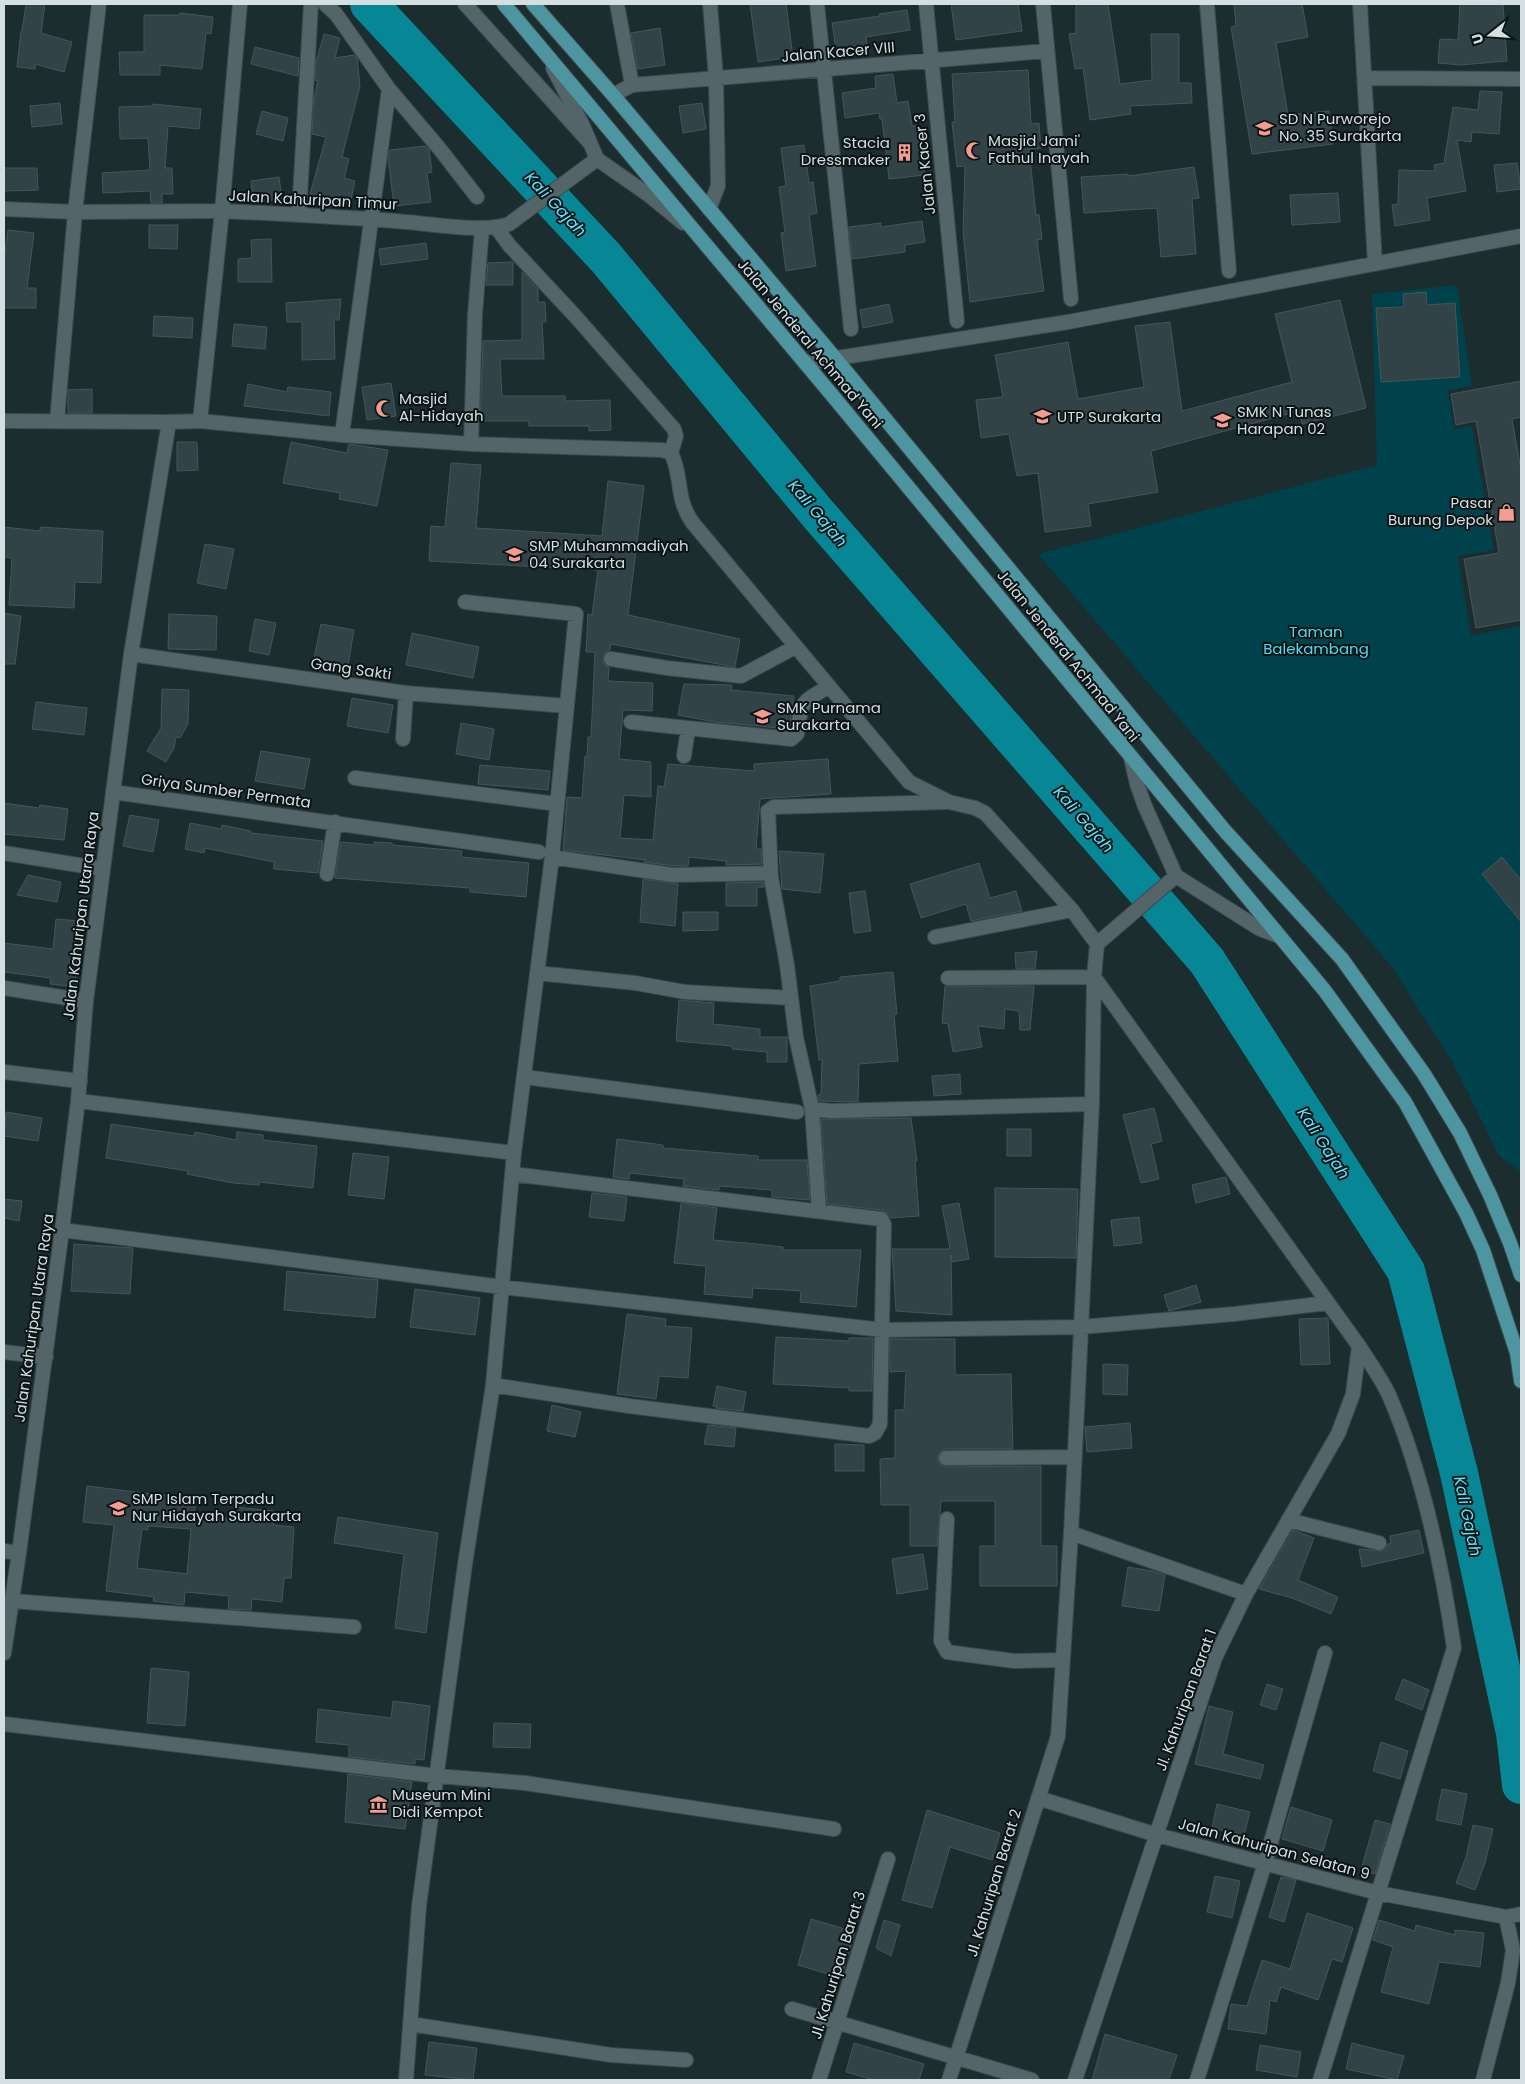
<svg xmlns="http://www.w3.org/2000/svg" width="1525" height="2084" font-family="Poppins,sans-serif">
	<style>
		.green { fill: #00424b }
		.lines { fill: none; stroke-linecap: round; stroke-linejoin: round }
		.river { stroke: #078795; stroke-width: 38 }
		.building { fill: #314346; stroke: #445659; fill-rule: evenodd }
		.minor-casing { stroke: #3b4a4c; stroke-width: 16 }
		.tertiary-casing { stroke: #3b4a4c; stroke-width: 16 }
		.primary-casing { stroke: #3b4a4c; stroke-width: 16 }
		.minor { stroke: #536569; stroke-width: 14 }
		.tertiary { stroke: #536569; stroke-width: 14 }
		.primary { stroke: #4d95a0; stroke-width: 14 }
		.labels { text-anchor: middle; stroke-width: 4; stroke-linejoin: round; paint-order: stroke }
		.street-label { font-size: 15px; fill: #d4dfe1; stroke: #0c1315 }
		.poi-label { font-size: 15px; fill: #d4dfe1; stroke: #0c1315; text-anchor: start }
		.park-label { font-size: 15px; fill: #50dcf0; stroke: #0c1315 }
		.water-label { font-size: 16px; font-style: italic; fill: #5ce5f9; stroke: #0c1315 }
	</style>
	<rect width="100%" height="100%" fill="#1b2d2f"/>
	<path class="green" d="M1457 285 1472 386 1448 391 1454 429 1472 426 1494 550 1458 556 1471 635 1521 626V1172L1499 1156 1453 1063 1392 967 1038 554 1377 465 1372 294Z"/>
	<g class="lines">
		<path class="river" d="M369 4 606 258 818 514 1207 961 1406 1271 1459 1473 1515 1733 1521 1785"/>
	</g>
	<path class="building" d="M26 4H45L41 33 72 42 64 72 35 64V69L17 67 21 31H22Z
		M750 4H786L793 57 758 62Z
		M951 4H1018L1022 31 956 40Z
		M1076 4H1108L1120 84 1152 80 1151 34H1179V83H1191L1192 103 1130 106 1131 114 1090 120 1083 68 1075 69 1069 34 1076 33Z
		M1234 4H1302L1308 37 1276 43 1288 115 1329 111 1333 144 1252 154 1231 27 1236 26Z
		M1460 4H1503L1507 61 1461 65 1438 63 1440 39 1458 40Z
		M907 10 910 30 866 37 867 45 836 49 832 23 880 16 879 14Z
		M180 13 213 17 211 34 206 33 202 69 160 65V75H120L119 52H144V15H179Z
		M660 28 665 65 638 69 631 33Z
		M324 34 340 38 335 58 354 55 357 58 360 86 342 157 349 159 344 178 355 181 350 204 310 194 326 137 312 134 314 98 318 81 315 80 316 62Z
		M255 47 299 58 298 76 251 64Z
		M1028 70 1031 124 1039 123 1041 148 1029 149 1036 215H1039L1042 239 1037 240 1044 291 970 302 963 231 965 166 957 167 952 122H955L952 74Z
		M893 74 897 103 908 101 912 126H919L925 175 889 179 882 119H880L879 113 845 118 842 93 876 88 875 76Z
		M1480 91 1502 92 1499 134 1472 132 1471 142 1457 140 1466 191 1427 198 1430 220 1395 226 1392 205 1398 204 1399 170 1435 171 1434 165 1444 163 1453 107 1478 110Z
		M60 103 62 124 32 127 30 106Z
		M702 103 706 129 683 133 679 106Z
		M153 104 201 109 199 129 168 126 165 168H172L173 194H162V203H151L150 191 103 193 102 173 150 170 148 138 120 139 119 107 153 106Z
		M262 111 288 118 283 141 256 134Z
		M804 145 809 183 813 182 817 213 809 215 816 266 786 271 781 233 785 232 779 187 786 186 781 148Z
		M425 146 429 149 432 172 427 173 431 202 394 206 388 158 390 150Z
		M1517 163 1521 189 1497 192 1494 165Z
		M1194 167 1199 198 1192 199 1196 254 1161 257 1157 208 1084 213 1081 177 1128 174V176Z
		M4 168H37L38 190 4 191Z
		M279 177 282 199 253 202 251 181Z
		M1338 193 1340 222 1292 225 1290 195Z
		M922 221 925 242 905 245V252L852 259 849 227 881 223V227Z
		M149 225H178L177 249 149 248Z
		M8 230 34 233 27 288H36V308H4V260Z
		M271 239 272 282H238V259L252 258 251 240Z
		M426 243 428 259 381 265 379 249Z
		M513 262V285H486L488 263Z
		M522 272 538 289V302H545L546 322H542L544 359H500L502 396H565V401L610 400 611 430 589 431V426H529V421H480L483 341 522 340Z
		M1426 292 1427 305 1455 303 1460 377 1381 382 1376 308 1404 307 1403 294Z
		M341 299 339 320H334L335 359 302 360V322H287L286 303Z
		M1340 300 1366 408 1302 424 1299 411 1151 451 1158 492 1088 504 1091 526 1045 532 1038 473 1017 476 1009 434 981 438 976 400 1003 397 995 355 1068 342 1078 399 1144 387 1135 326 1170 322 1182 411 1292 382 1275 314Z
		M889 304 893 322 863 328 860 310Z
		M154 316 193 318 192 338 153 336Z
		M234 324 267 327 265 349 232 346Z
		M1521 381V417L1512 419 1521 470V620L1476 628 1464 559 1499 553 1476 421 1456 425 1451 394Z
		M391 383 396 416 367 420 362 387Z
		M248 384 287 392 288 387 331 392 329 416 244 406Z
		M92 389V413H68V390Z
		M177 442H197L198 470 177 471Z
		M291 442 347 453 349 444 388 450 377 506 339 499 340 493 283 483Z
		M451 463 481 465 476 528 602 536 608 481 644 486 628 615 740 639 735 667 611 644 610 650 604 654 603 663 609 668 608 681 653 683 652 711 623 710 619 759 651 762V797L624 795 620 838 653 840 658 786 664 787 668 764 754 771V764L828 759 831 794 760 799 756 849H761L762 864 726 865V861L689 857 688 866H674L644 862 645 860 563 850 567 797 582 798 585 756 587 757 588 737H591L595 652H586L588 614 592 615 598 570 429 561 431 526 445 527Z
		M4 527 40 531V527L103 531 101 583 75 582 74 608 9 605 12 558 4 557Z
		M205 544 234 549 226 589 197 583Z
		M4 613 21 616 15 664H4Z
		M169 614 217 616 216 650 168 649Z
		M255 619 276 623 269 655 249 651Z
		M321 624 354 630 348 665 314 659Z
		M412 633 479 647 473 678 406 665Z
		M684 684 732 685 731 690 794 696 789 729 715 722 678 715Z
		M162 689 189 690 188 724 180 738 176 737 174 748 166 762 147 751 161 728Z
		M352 698 393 705 388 733 347 726Z
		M36 702 87 708 84 735 32 729Z
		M461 723 494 729 489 760 456 754Z
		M261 751 310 759 304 789 255 781Z
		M480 765 550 771 548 790 478 784Z
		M4 803 39 808 40 805 68 809 64 840 4 834Z
		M130 815 159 820 153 852 123 846Z
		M190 823 221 829 222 825 251 831V833L323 841 318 873 274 869V862L205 848 204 853 185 849Z
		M341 842 374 845V842L392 843V845L462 851 461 857 529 863 526 897 470 892V888L335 878Z
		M779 851 824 854 820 893 782 889Z
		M1502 857 1521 880V922L1482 874Z
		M979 863 990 898 1016 891 1022 911 971 921 966 904 921 918 910 884Z
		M28 875 61 882 57 902 17 895Z
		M643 879 678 884 675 926 640 922Z
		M763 882 764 887H757V906H726V883Z
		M865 891 871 931 854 933 849 893Z
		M683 912H718V930L683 931Z
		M56 919 80 921 75 987 50 984 51 978 4 972V943L53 949Z
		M1037 951 1035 969H1016L1015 953Z
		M893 972 897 1014H894L898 1061 859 1064 858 1102 819 1101 818 1095 821 1094 822 1060H819L810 986 840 981V977Z
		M945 986H1034L1030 1030H1020L1019 1011 1005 1009 1004 1029 978 1026 982 1047 953 1052 948 1024 942 1023Z
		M679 1000 714 1003 713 1024 760 1029V1037H787V1062H767V1052L732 1049V1046L676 1041Z
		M960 1074 961 1094 934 1096 932 1076Z
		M1154 1108 1162 1141 1151 1144 1159 1179 1141 1183 1123 1115Z
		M6 1112 42 1118 38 1141 4 1136Z
		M911 1118 917 1161H915L919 1216 891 1218 886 1212 882 1210 827 1204 821 1119Z
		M111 1124 194 1136 195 1132 236 1140 237 1132 263 1135V1140L317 1146 313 1188 259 1182V1185L233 1183 187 1174 188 1171 106 1158Z
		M1007 1129H1031V1156H1007Z
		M617 1139 663 1145V1148L758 1156V1160H807L810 1200 772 1197V1190L719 1186V1190L683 1186 684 1179 630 1173 629 1179 613 1177Z
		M353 1153 389 1157 384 1199 348 1195Z
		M1226 1177 1230 1194 1196 1203 1192 1185Z
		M995 1188 1078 1189 1076 1258 995 1257Z
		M592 1193 627 1197 624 1221 589 1217Z
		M4 1199 22 1201 19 1221 4 1218Z
		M681 1203 717 1208 713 1240 757 1244 783 1247V1250H861L856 1307 800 1302 801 1291 753 1288 752 1298 704 1294 706 1266 674 1263Z
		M959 1203 969 1259 952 1262 951 1255 952 1315 896 1311 892 1249H950L942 1206Z
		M1139 1217 1142 1243 1114 1246 1111 1220Z
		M74 1244 133 1248 130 1294 71 1291Z
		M287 1271 378 1280 375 1318 284 1310Z
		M1196 1285 1201 1302 1169 1311 1164 1295Z
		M415 1289 480 1298 475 1335 410 1327Z
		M627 1314 666 1319 665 1326 692 1328 688 1378 659 1376 656 1399 617 1394Z
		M1328 1318 1330 1364 1301 1365 1299 1319Z
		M776 1337 849 1341V1338H873L872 1391H849V1388L773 1384Z
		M890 1339H955V1375L1011 1374 1013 1449H945L939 1453 937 1459 941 1465 946 1467 1041 1466V1546H1057V1586H980V1546H995V1501H941L937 1546H910V1505H881L880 1459 895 1458V1410H904L906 1371 890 1372Z
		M1103 1364 1128 1365 1127 1395 1103 1394Z
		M717 1386 746 1392 743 1411 716 1408 717 1406H713Z
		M552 1405 581 1412 575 1437 547 1431Z
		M1130 1423 1132 1448 1087 1452 1085 1427Z
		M708 1425 736 1428 734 1447 704 1444Z
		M835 1444 864 1445V1471H835Z
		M87 1486 169 1496 196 1498 194 1516 233 1519 234 1507 274 1511 273 1525 294 1527 291 1578H284L282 1602 252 1599 251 1610 228 1609 229 1596 185 1592 184 1605 153 1601 154 1597 106 1591 114 1525 83 1522ZM148 1526 191 1529 187 1574 137 1568 142 1529 148 1530Z
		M338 1517 438 1533 426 1633 395 1628 404 1554 334 1543Z
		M1293 1530 1314 1538 1298 1580 1338 1597 1331 1614 1292 1598 1259 1589Z
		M1419 1530 1424 1553 1362 1567 1359 1549 1382 1551 1388 1544 1391 1543 1390 1536Z
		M923 1554 928 1589 897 1594 892 1559Z
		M1128 1567 1152 1571 1165 1575 1159 1611 1122 1606Z
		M151 1668 189 1672 185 1726 147 1723Z
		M1403 1679 1429 1690 1422 1710 1395 1699Z
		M1267 1684 1283 1689 1276 1710 1260 1705Z
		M393 1701 430 1706 424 1760 415 1759V1764L349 1757V1745L316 1742 318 1709 391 1718Z
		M1209 1706 1233 1712 1223 1754 1264 1765 1260 1779 1195 1764Z
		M494 1723 531 1724 530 1748 493 1747Z
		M1381 1742 1408 1751 1400 1779 1373 1771Z
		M348 1774 412 1782 405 1829 345 1822Z
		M1442 1789 1467 1794 1461 1825 1436 1820Z
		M1217 1804 1250 1812 1244 1835 1212 1828Z
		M1291 1807 1332 1820 1323 1851 1282 1839Z
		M927 1810 1000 1833 992 1860 950 1847 932 1908 902 1900Z
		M1375 1820 1390 1824 1375 1874 1361 1870Z
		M1473 1825 1493 1829 1485 1863 1475 1890 1456 1883 1466 1857Z
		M1215 1876 1240 1881 1232 1918 1207 1912Z
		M1281 1877 1296 1880 1284 1922 1269 1917Z
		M1307 1913 1353 1928 1342 1962 1332 1959 1318 2000 1281 1987 1276 2002 1270 2000 1266 2034 1228 2029 1231 2004 1247 2006 1262 1960 1290 1969Z
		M811 1919 855 1932 841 1978 798 1965Z
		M884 1920 900 1925 891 1956 876 1948Z
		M1379 1920 1415 1931 1416 1925 1455 1935V1930L1484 1933 1480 1967 1439 1962 1429 2004 1381 1992 1393 1947 1373 1940Z
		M1105 2034 1177 2055 1169 2080H1092Z
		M429 2042 477 2048 473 2080 425 2075Z
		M854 2043 924 2064 919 2080H874L846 2072Z
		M1352 2043 1404 2056 1397 2080 1346 2069Z
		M1260 2045 1301 2052 1297 2077 1256 2070Z"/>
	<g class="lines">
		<defs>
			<path id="minor" d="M325 4 336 14 389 89 439 148 477 197
				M465 4 589 142
				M617 4 632 85
				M817 4 851 329
				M926 4 957 321
				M1043 4 1071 299
				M1207 4 1229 271
				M1360 4 1375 264
				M1365 78 1521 79
				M613 95 632 85 1047 51
				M4 209 75 212 222 211 240 4
				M709 209 718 186 716 78 710 4
				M299 214 311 4
				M496 227 509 245 576 317 674 429 676 436 671 453
				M805 363 1068 322 1521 236
				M4 421 169 422
				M57 421 75 212 99 4
				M200 421 342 435 471 444 662 450 671 453C683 477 675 497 692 522L909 782 949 802 975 808 985 813 1072 910 1097 944 1176 876
				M342 435 389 89
				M471 444 475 314 482 228
				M131 654 406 693 567 706
				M611 659 667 668 741 676 795 647
				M631 722 791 739 797 734C802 701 799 704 828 687
				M403 739 406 693
				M684 756 688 729
				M1131 758 1137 784 1144 804 1176 876 1260 929 1279 936
				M355 778 557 804
				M113 792 539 852
				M4 853 103 869
				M552 857 673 875 771 873
				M327 874 335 822
				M935 937 1072 910
				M537 973 635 983 685 992 791 998
				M948 978 1094 977 1359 1346C1369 1362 1381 1378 1389 1395 1422 1472 1442 1565 1454 1648L1320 2080
				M4 988 86 1001
				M4 1072 80 1081
				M524 1077 797 1112
				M78 1101 514 1153
				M812 1109 831 1111 1092 1104
				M819 1210 812 1109 796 1037 787 965 771 877 768 811 774 807 946 802
				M62 1230 502 1287 883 1330 1081 1327 1234 1314 1328 1303
				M4 1352 46 1357
				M493 1385 629 1406 869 1436 875 1433 880 1424 884 1224 881 1219 512 1174
				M946 1458 1074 1457
				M947 1519 941 1641 947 1652 1014 1661 1062 1660
				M1288 1520 1379 1543
				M1071 1533 1246 1594
				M4 1551 19 1553
				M12 1601 354 1627
				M4 1724 437 1776 525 1783 834 1829
				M1038 1798 1157 1835 1378 1893 1506 1917 1521 1914
				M792 2009 1032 2080
				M410 2024 611 2055 686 2060
				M406 2080 419 1906 465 1564 493 1385 514 1153 552 857 576 614 465 602
				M819 2080 888 1859
				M949 2080 1058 1736 1071 1533 1092 1104 1094 977 1097 944
				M1075 2080 1215 1658 1246 1594 1338 1434 1353 1394 1359 1346
				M1197 2080 1265 1863 1325 1653
				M1483 2080 1508 1983 1513 1950 1506 1917"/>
			<path id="tertiary" d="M553 68 583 126 597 159 650 196 683 223
				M4 1653 19 1553 62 1230 78 1101 86 1001 131 654 169 422 200 421 222 211C283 214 345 217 406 222 434 224 484 233 509 224L597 159"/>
			<path id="primary" d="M504 4 832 395 1325 991 1405 1102 1466 1213 1483 1250 1517 1353 1521 1381
				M533 4 613 95 835 358 1225 831 1342 959 1424 1074 1460 1133 1490 1195 1510 1243 1521 1275
				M1116 739 1136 723"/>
		</defs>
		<use href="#minor" class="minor-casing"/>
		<use href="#tertiary" class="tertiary-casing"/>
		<use href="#primary" class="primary-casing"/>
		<use href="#minor" class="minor"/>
		<use href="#tertiary" class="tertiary"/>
		<use href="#primary" class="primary"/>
	</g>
	<defs>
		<symbol id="school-bare" viewBox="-9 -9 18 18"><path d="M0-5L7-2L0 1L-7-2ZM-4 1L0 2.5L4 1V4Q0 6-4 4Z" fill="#f59c90" stroke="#0c1315" stroke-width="2.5" paint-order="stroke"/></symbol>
		<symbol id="mosque-bare" viewBox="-9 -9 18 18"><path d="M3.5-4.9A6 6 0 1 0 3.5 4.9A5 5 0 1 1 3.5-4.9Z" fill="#f59c90" stroke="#0c1315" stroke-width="2.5" paint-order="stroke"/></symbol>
		<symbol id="building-bare" viewBox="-9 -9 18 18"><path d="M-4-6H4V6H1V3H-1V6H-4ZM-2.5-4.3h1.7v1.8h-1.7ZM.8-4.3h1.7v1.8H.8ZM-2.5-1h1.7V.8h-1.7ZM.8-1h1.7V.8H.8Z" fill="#f59c90" stroke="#0c1315" stroke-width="2.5" paint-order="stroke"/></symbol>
		<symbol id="university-bare" viewBox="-9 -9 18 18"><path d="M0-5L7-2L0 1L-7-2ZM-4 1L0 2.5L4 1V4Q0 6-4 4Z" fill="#f59c90" stroke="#0c1315" stroke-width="2.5" paint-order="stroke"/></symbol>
		<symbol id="shop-bare" viewBox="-9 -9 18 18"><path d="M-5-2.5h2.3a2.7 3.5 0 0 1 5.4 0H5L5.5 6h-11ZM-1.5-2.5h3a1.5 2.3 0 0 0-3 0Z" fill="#f59c90" stroke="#0c1315" stroke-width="2.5" paint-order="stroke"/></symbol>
		<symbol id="museum-bare" viewBox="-9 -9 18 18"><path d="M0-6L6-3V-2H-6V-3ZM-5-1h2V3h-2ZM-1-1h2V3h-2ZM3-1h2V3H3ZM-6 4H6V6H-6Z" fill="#f59c90" stroke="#0c1315" stroke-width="2.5" paint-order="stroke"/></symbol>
	</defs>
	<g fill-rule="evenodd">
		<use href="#school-bare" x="1252" y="116" width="25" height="25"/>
		<use href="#mosque-bare" x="962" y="138" width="25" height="25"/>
		<use href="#building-bare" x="892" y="140" width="25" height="25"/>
		<use href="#mosque-bare" x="372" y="396" width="25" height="25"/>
		<use href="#university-bare" x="1030" y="404" width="25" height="25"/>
		<use href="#school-bare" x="1210" y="408" width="25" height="25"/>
		<use href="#shop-bare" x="1494" y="500" width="25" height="25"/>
		<use href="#school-bare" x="502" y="542" width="25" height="25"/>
		<use href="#school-bare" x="750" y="704" width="25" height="25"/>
		<use href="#school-bare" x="106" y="1496" width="25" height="25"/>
		<use href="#museum-bare" x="366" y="1792" width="25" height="25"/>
	</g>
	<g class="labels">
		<g class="street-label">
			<text transform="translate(838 52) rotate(-5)" y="5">Jalan Kacer VIII</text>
			<text transform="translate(925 164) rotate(-96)" y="5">Jalan Kacer 3</text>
			<text transform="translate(313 200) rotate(3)" y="5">Jalan Kahuripan Timur</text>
			<text transform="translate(810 344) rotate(50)" y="5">Jalan Jenderal Achmad Yani</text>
			<text transform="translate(1068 656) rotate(51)" y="5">Jalan Jenderal Achmad Yani</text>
			<text transform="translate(351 669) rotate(8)" y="5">Gang Sakti</text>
			<text transform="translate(226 791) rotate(8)" y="5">Griya Sumber Permata</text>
			<text transform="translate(81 916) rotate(-83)" y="5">Jalan Kahuripan Utara Raya</text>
			<text transform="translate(34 1318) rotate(-82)" y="5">Jalan Kahuripan Utara Raya</text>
			<text transform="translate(1186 1700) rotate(-70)" y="5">Jl. Kahuripan Barat 1</text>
			<text transform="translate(1274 1849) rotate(15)" y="5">Jalan Kahuripan Selatan 9</text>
			<text transform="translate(994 1883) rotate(-73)" y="5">Jl. Kahuripan Barat 2</text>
			<text transform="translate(838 1965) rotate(-73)" y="5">Jl. Kahuripan Barat 3</text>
		</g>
		<g class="poi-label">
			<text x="1279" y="124">SD N Purworejo<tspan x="1279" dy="17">No. 35 Surakarta</tspan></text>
			<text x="988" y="146">Masjid Jami'<tspan x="988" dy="17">Fathul Inayah</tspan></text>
			<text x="890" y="148" text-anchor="end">Stacia<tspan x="890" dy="17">Dressmaker</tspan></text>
			<text x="399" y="404">Masjid<tspan x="399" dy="17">Al-Hidayah</tspan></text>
			<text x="1237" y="417">SMK N Tunas<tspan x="1237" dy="17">Harapan 02</tspan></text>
			<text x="1057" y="422">UTP Surakarta</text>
			<text x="1493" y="508" text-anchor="end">Pasar<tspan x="1493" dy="17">Burung Depok</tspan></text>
			<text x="529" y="551">SMP Muhammadiyah<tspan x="529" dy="17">04 Surakarta</tspan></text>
			<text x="777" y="713">SMK Purnama<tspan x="777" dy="17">Surakarta</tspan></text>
			<text x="132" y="1504">SMP Islam Terpadu<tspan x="132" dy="17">Nur Hidayah Surakarta</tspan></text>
			<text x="392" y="1800">Museum Mini<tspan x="392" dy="17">Didi Kempot</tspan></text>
		</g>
		<g class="park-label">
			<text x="1316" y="637">Taman<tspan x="1316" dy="17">Balekambang</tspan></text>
		</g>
		<g class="water-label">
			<text transform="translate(556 204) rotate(47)" y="6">Kali Gajah</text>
			<text transform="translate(818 513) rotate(50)" y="6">Kali Gajah</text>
			<text transform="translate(1084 819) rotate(49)" y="6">Kali Gajah</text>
			<text transform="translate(1324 1143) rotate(57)" y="6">Kali Gajah</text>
			<text transform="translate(1468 1516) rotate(78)" y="6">Kali Gajah</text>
		</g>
	</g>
	<rect width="1525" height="2084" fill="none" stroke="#d4dfe1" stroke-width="10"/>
	<g transform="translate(1490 35) rotate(253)" stroke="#0c1315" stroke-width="4" paint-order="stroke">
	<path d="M0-4L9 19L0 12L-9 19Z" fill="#d4dfe1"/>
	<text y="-8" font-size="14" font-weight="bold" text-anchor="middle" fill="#d4dfe1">U</text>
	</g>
</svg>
